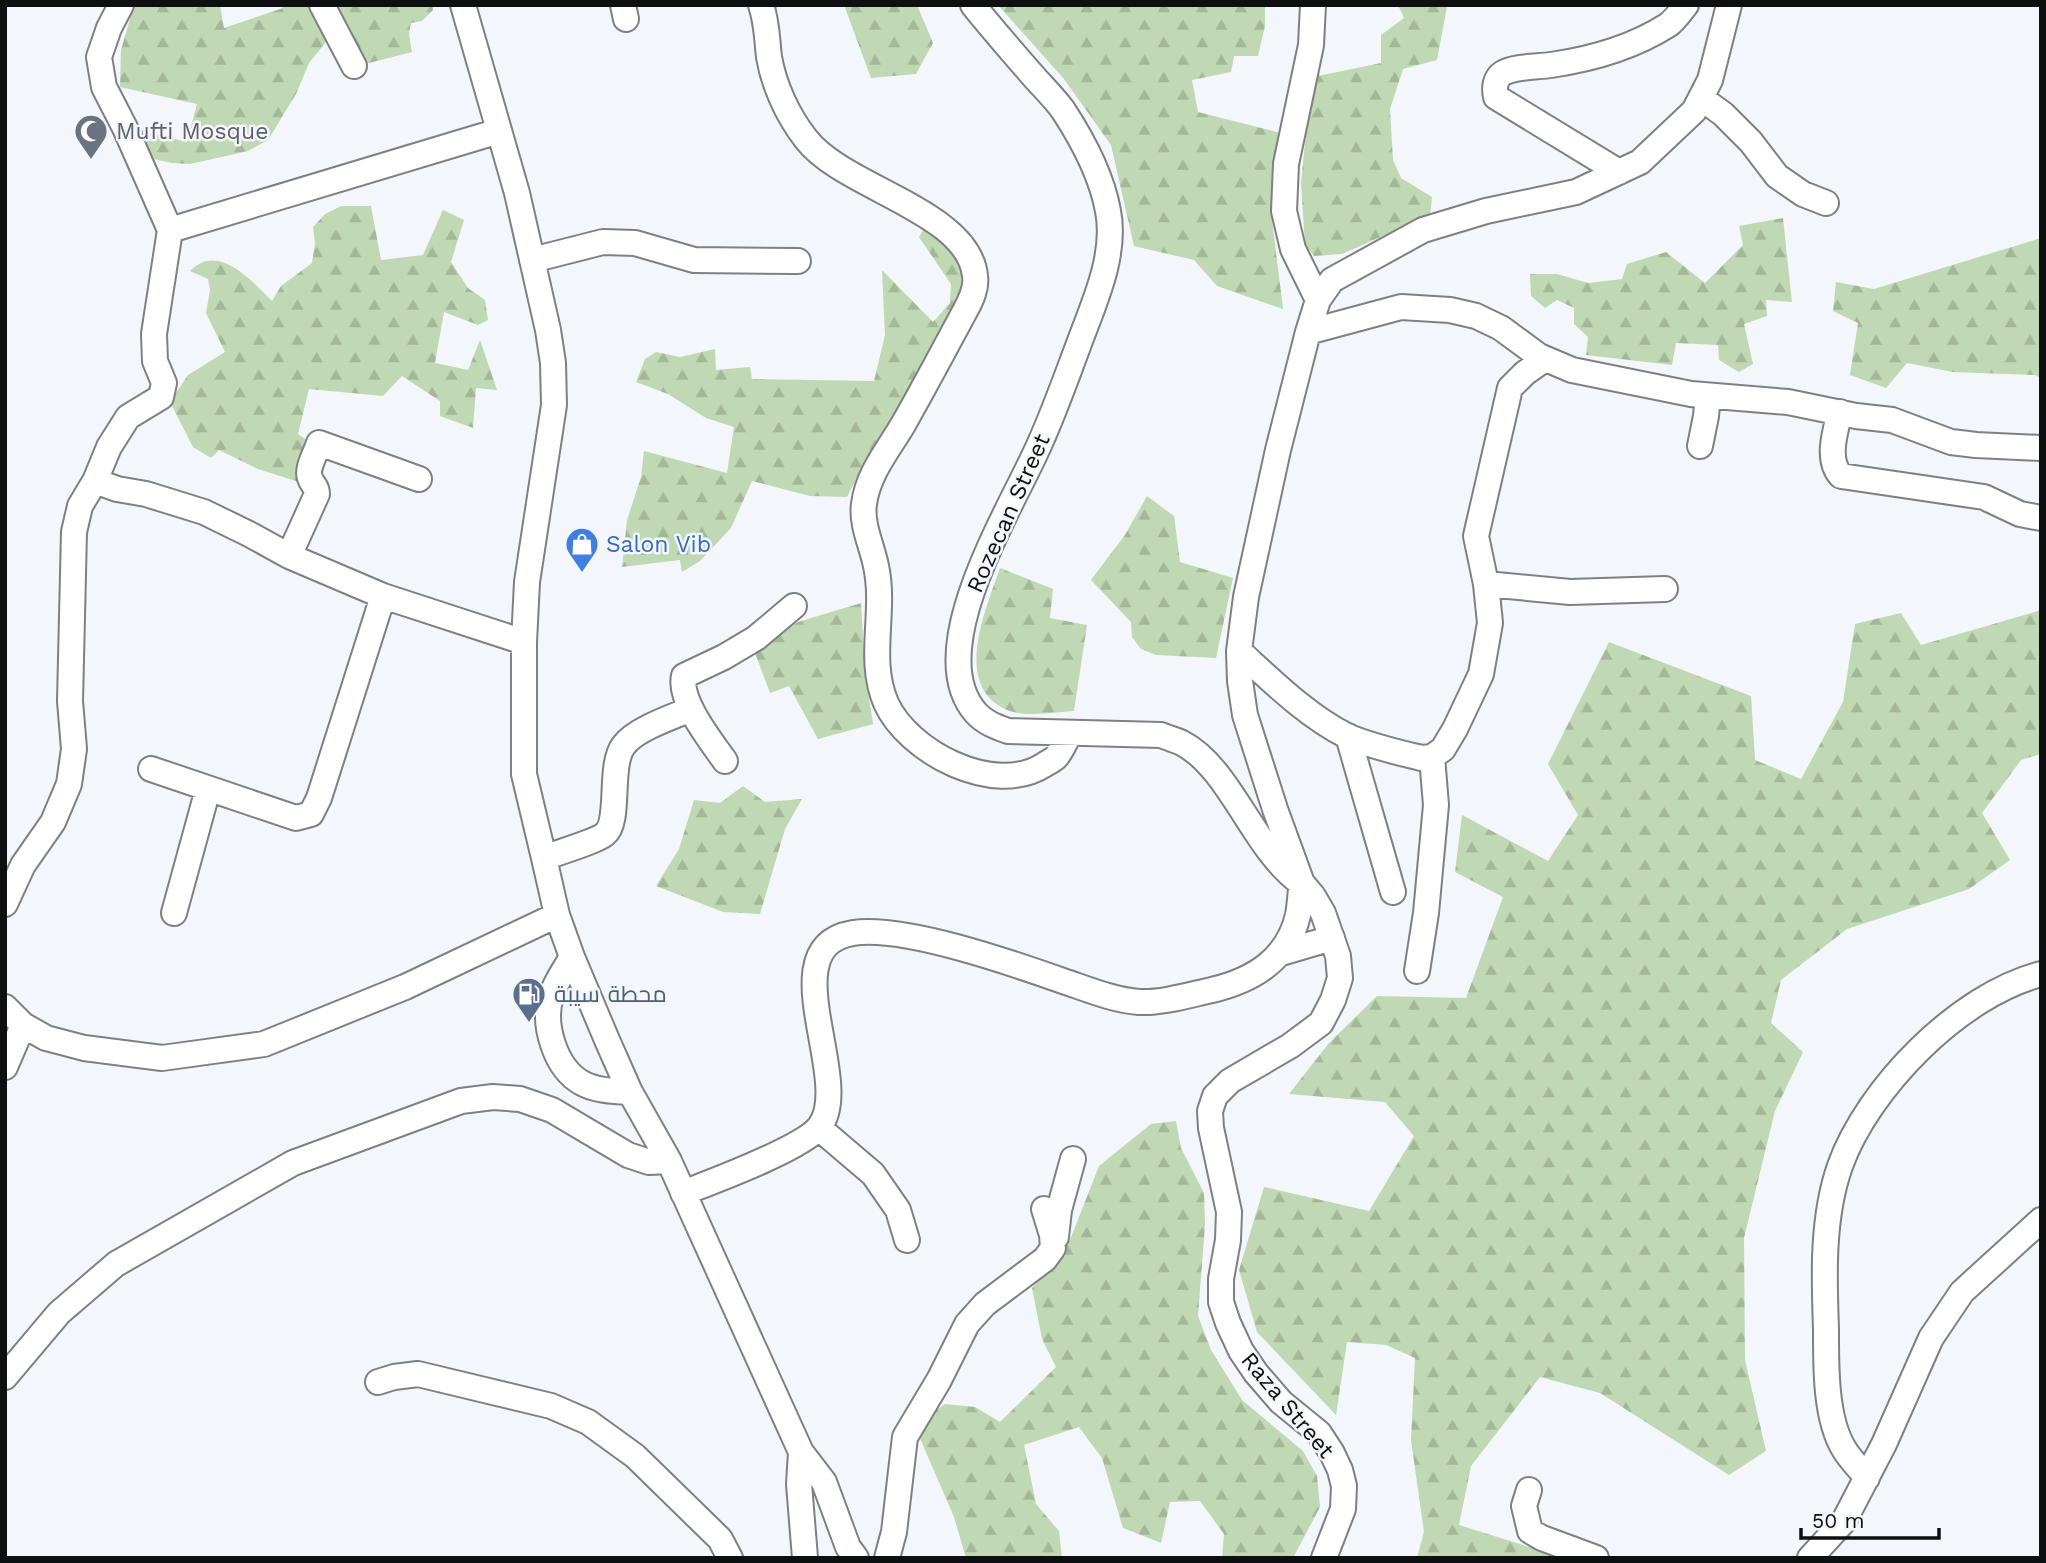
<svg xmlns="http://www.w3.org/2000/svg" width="2046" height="1563" font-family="'Work Sans',Cairo,sans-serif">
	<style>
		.forest { fill: url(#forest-firs) }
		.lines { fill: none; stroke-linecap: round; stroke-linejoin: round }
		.minor-casing { stroke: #7e8084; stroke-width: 28 }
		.minor { stroke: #fff; stroke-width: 24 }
		.labels { text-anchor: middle; stroke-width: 5; stroke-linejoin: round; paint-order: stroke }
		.worship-label { font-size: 23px; fill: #5b616d; stroke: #f3f6fa; text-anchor: start }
		.street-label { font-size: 23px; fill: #0e0f10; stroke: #f3f6fa }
		.shop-label { font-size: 23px; fill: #366cbe; stroke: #f3f6fa; text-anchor: start }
		.service-label { font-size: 23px; fill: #4e5e75; stroke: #f3f6fa; text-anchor: start }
	</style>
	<defs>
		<pattern id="forest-firs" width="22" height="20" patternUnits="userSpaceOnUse" patternTransform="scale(1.75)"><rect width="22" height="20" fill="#c0d8b3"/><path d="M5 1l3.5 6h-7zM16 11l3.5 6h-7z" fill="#a4b899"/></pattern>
	</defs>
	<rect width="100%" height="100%" fill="#f3f6fa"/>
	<path class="forest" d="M134 5H220L224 28 283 8V5H313L330 37 309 63 296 94 268 140 248 151 190 164 172 163 154 159 134 137 141 130 187 142 197 104 120 87 121 50Z
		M329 5H432L433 10 422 21 411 23 409 34 412 52 365 64Z
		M844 5H917L933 43 916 74 871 78Z
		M998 5H1265V26L1258 56H1234L1231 72 1192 80 1198 112 1281 133 1271 211 1283 309 1217 286 1194 260 1134 246 1111 145 1064 79Z
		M1398 5H1454L1447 7 1437 60 1403 69 1390 109 1393 160 1401 178 1432 197 1430 215 1342 254 1314 256 1305 244 1301 183 1309 102 1318 76 1381 63V35L1404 18Z
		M341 206H371L381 260 423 255 443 210 464 220 451 262 468 288 485 300 488 320 478 325 444 312 435 363 468 370 480 340 497 390 476 388 473 428 440 416V401L402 376 383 396 309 389 298 434 308 441 299 482 258 469 219 450 211 458 193 447 170 402 188 375 225 352 206 313 210 290 208 279 190 271C218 242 251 280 272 301L281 286 312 263 315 243 313 227 325 214Z
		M1783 218 1792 302 1766 300 1767 316 1744 324 1753 364 1739 372 1719 360 1718 345 1676 343 1672 365 1586 355 1588 337 1574 324V308L1557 300 1545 308 1531 296 1530 274H1557L1588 283 1622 279 1627 264 1666 252 1705 283 1743 245 1739 226Z
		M927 223 966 270V289L897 413 867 458 847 497 810 496 752 481 731 528 700 561 682 572 680 560 622 567 627 520 641 477 644 451 727 473 734 427 706 418 668 394 636 382 645 359 656 352 680 357 715 349 716 370 750 367 752 379 874 381 885 335 882 270 933 322 950 303 951 284 919 237Z
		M2041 238V378L2035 375 1953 372 1907 363 1886 388 1850 375 1858 323 1833 311 1836 282 1874 289Z
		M1147 496 1174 516 1180 562 1233 578 1216 658 1156 655 1141 649 1132 637 1131 622 1091 580 1125 535Z
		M1000 568 1053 589 1050 618 1087 625 1074 711C1057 712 1025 717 1010 711 950 689 986 609 1000 568Z
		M861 603 865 671 873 724 818 739 789 686 770 693 754 650 798 622Z
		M2041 606V754L2021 760 1982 813 2010 860 1969 889 1847 929 1781 980 1771 1023 1803 1052 1775 1111 1744 1238 1745 1360 1766 1451 1729 1475 1600 1393 1540 1377 1471 1466 1459 1525 1564 1558H1417L1424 1532 1411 1440 1415 1358 1386 1345 1347 1342 1336 1415 1257 1332 1239 1270 1264 1187 1369 1211 1414 1136 1385 1102 1289 1094 1329 1043 1377 996 1466 998 1503 897 1455 872 1462 815 1548 861 1578 815 1548 764 1609 642 1751 696 1755 760 1801 779 1843 702 1855 624 1901 613 1921 645 2038 611Z
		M743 786 765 802 802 799 785 829 760 914 723 912 656 886 679 849 694 800 720 803Z
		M1176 1121 1181 1148 1204 1193 1205 1225 1198 1316 1211 1350 1242 1400 1303 1451 1317 1476 1320 1507 1293 1558H1222L1224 1534 1200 1501 1170 1502 1161 1543 1123 1528 1102 1458 1079 1427 1024 1445 1036 1504 1059 1531 1062 1558H966L954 1517 919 1436 927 1417 945 1404 975 1407 1000 1422 1056 1367 1042 1339 1032 1288 1070 1240 1099 1166 1151 1124Z"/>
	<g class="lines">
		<defs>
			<path id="minor" d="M121 5 109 28 99 57 104 87 125 128 170 230 154 334 155 361 164 383 161 397 128 417 109 447 95 481 117 489 146 494 204 512 251 535 289 556 383 596 524 642
				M322 5 354 66
				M463 5 517 193 548 330 553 363 554 405 527 582 524 642V774L544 858 557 915 572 957 607 1040 630 1092 669 1161 801 1452 824 1482 848 1547 856 1558
				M623 5 626 19
				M761 5C767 22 767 40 769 57 774 86 788 116 806 139 843 188 969 211 975 276 977 288 971 300 965 311 945 348 925 386 904 423 889 449 868 473 864 504 861 524 872 546 876 566 886 612 867 659 886 703 908 752 994 797 1044 765 1048 762 1054 760 1057 756 1062 750 1066 740 1070 733
				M973 5C993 30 1014 54 1035 78 1044 88 1055 99 1063 110 1082 139 1102 177 1108 211 1117 257 1092 307 1077 349 1065 381 1054 412 1040 443 1013 506 920 650 976 713 985 723 997 727 1008 731L1161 735C1168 738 1176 740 1182 743 1229 767 1253 847 1298 881
				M1313 5 1311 45 1286 164 1284 211 1293 249 1318 300
				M1701 98 1723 114 1751 142 1777 176 1803 194 1826 203
				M1619 172 1496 97C1494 88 1495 78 1503 73 1516 66 1537 67 1551 65 1592 59 1632 48 1668 25 1675 20 1680 12 1686 5
				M170 230 499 131
				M532 260 603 242 635 243 694 260 798 261
				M1308 332 1401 307 1450 310 1476 316 1501 328 1539 356 1572 370 1691 394 1788 402 1856 416 1892 420 1951 442 1976 445 2041 448
				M1840 412C1835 432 1826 460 1841 476L1984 497 2020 514 2041 518
				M1700 446 1706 416 1708 396
				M289 556 317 494C317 486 312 485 310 478 306 469 316 453 319 443L419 479
				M1486 584 1570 592 1665 589
				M1239 651C1272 681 1307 716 1347 736 1370 746 1397 752 1421 758L1432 757 1443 749 1455 729 1481 674 1490 623 1486 584 1476 536 1510 388 1525 373 1545 359
				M1348 736 1393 892
				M725 761C711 741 678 700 684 676L724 657 756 638 794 606
				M151 769 296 818 311 814 319 798 383 596
				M544 858C556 853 597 841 605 834 621 821 608 765 624 745 636 729 672 717 691 709
				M5 904 23 865 53 822 69 784 74 749 70 701 74 532 80 506 95 481
				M174 913 208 789
				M1281 953 1332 938
				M572 957C565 969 555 983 551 996 542 1024 555 1068 582 1083 597 1091 614 1091 630 1092
				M1417 971 1426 913 1436 805 1432 757
				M5 1007 23 1025 46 1038 84 1048 162 1058 264 1044 405 987 557 915
				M5 1067 23 1025
				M819 1128 873 1174 898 1210 907 1240
				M683 1193C711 1182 804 1148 820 1126 854 1079 769 947 853 933 903 925 1012 963 1063 981 1087 989 1113 1000 1139 1002 1163 1003 1189 995 1212 990 1254 980 1288 959 1298 915 1300 905 1300 894 1302 883
				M1056 1237 1059 1210 1073 1159
				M5 1377 59 1313 116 1264 293 1163 461 1101 493 1097 520 1099 552 1110 628 1155 649 1162 669 1161
				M378 1382 394 1377 418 1374 551 1406 588 1422 635 1456 720 1539 730 1558
				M801 1452 799 1484 805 1558
				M1867 1478C1859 1468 1850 1459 1844 1449 1825 1418 1826 1365 1826 1329 1824 1276 1822 1217 1840 1166 1868 1088 1959 995 2041 974
				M1529 1490 1524 1506 1530 1531 1542 1538 1596 1558
				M887 1558 894 1532 905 1437 939 1380 967 1324 985 1304 1045 1259 1053 1248 1052 1235 1044 1209
				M1324 1558 1343 1509 1344 1486 1340 1470 1332 1453 1319 1433 1281 1402 1256 1373 1241 1351 1228 1323 1221 1302V1279L1228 1240 1229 1212 1211 1128 1210 1111 1215 1096 1230 1081 1290 1046 1321 1023 1333 1000 1340 978 1338 956 1323 913 1313 896 1302 883 1275 809 1245 715 1240 681 1239 651 1246 597 1278 450 1308 332 1318 300 1332 280 1423 230 1486 211 1576 192 1640 162 1694 111 1710 80 1729 5
				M1810 1558 1844 1521 1884 1444 1931 1338 1962 1292 2041 1220"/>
		</defs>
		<use href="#minor" class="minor-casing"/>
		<use href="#minor" class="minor"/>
	</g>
	<defs>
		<symbol id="mosque-pin" viewBox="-11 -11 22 30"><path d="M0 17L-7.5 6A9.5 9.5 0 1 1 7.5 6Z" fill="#6b7280" stroke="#f3f6fa"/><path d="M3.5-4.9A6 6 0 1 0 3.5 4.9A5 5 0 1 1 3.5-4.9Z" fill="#fff"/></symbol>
		<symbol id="shop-pin" viewBox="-11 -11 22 30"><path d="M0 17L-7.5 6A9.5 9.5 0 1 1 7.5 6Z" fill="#3f7fe0" stroke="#f3f6fa"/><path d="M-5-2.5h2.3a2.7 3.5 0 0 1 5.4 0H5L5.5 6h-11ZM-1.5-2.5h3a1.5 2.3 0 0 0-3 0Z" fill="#fff"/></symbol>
		<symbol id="fuel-pin" viewBox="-11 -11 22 30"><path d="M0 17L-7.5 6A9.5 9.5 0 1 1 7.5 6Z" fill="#5c6f8a" stroke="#f3f6fa"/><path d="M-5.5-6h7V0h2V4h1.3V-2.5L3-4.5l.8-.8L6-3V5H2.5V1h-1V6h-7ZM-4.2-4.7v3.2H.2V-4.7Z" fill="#fff"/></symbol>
	</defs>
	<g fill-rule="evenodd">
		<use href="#mosque-pin" x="72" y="112" width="38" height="52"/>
		<use href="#shop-pin" x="563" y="525" width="38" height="52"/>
		<use href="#fuel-pin" x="510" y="975" width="38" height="52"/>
	</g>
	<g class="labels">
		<g class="worship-label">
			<text x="116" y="139">Mufti Mosque</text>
		</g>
		<g class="street-label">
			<text transform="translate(1008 513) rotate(-66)" y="8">Rozecan Street</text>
			<text transform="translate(1288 1405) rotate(50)" y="8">Raza Street</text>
		</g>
		<g class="shop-label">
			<text x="606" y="552">Salon Vib</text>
		</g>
		<g class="service-label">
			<text x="554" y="1002">محطة سيبة</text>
		</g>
	</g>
	<rect width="2046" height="1563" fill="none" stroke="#0e0f10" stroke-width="14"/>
	<path d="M1801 1528v10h138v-10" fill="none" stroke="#0e0f10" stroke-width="3.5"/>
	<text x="1812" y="1528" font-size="21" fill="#0e0f10" stroke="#f3f6fa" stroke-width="5" paint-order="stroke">50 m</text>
</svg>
